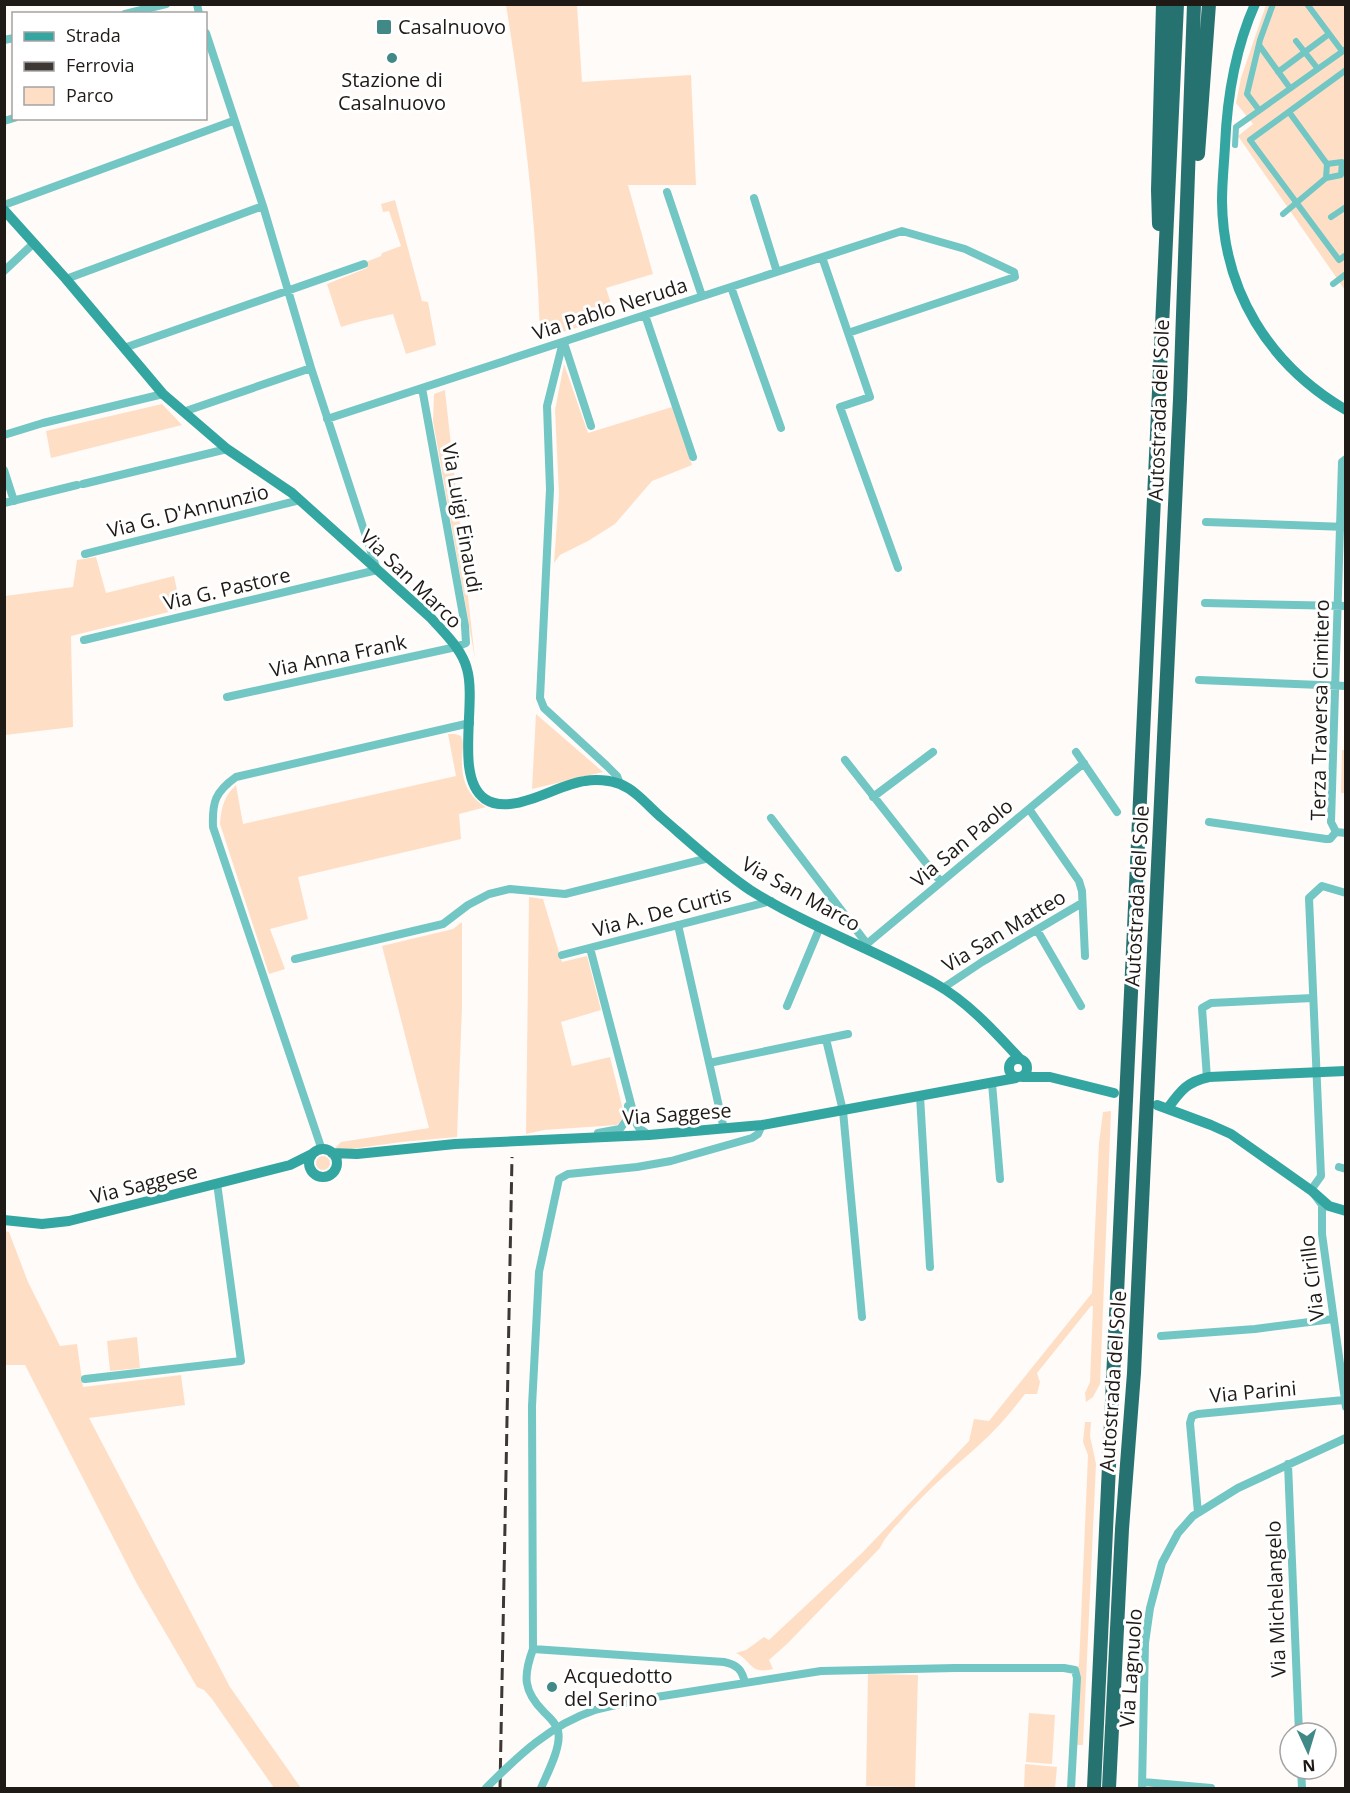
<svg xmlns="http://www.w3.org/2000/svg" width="1350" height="1793" font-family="'Open Sans',sans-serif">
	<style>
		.green { fill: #fedfc6 }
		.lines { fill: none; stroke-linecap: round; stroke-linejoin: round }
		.pedestrian { stroke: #72c6c3; stroke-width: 6 }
		.minor { stroke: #72c6c3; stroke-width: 8 }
		.secondary { stroke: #33a6a2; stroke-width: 10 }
		.motorway { stroke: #267270; stroke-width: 14 }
		.rail { stroke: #3d3834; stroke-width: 3; stroke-dasharray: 12 6; stroke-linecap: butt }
		.minor-bridge { stroke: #72c6c3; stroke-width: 8 }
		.poi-dot { fill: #418986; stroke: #fff; stroke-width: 2 }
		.labels { text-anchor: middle; stroke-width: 6; stroke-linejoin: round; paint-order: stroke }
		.poi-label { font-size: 20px; fill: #1f1a16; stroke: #fff; text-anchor: start }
		.street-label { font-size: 20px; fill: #1f1a16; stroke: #fff }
	</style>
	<rect width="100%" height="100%" fill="#fefbf9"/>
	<path class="green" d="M506 5H577L582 82 691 75 696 185H628L653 274 606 288 615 316 540 339C537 227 524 116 506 5Z
		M1266 5H1345V290L1238 136 1253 124 1236 103 1241 78Z
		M395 200 422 301 428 302 436 345 406 354 393 314C376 318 359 321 341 327L327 284 367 268 366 262 381 256 382 253 401 246 389 211 383 212 381 204Z
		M564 364 588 433 672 407 692 465 652 481 615 524 588 541 560 555 554 563 559 495 555 410Z
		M445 390V391L475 659 433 421 434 394Z
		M162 404 182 425 51 458 46 431Z
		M96 557 106 593 174 576 181 609 71 636 73 727 5 735V596L73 587 77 560Z
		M536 714 603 772 532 789Z
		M448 734H455L461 736C464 743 463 749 462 756 461 778 466 795 486 807L459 814 461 839 298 877 308 919 270 929 285 969 269 974 220 824C221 808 224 796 236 785L243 824 456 776Z
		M1342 750H1345V793H1341Z
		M529 897 543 899 562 962 587 956 601 1010 561 1022 572 1066 610 1057 624 1114 623 1119 617 1125 544 1130 526 1134Z
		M462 922V1007L457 1137 401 1142 344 1150 335 1148 341 1142 429 1128 382 946 453 929Z
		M1111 1111 1100 1384 1093 1397 1086 1402 1085 1393 1090 1382 1093 1306H1091L1037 1373 1040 1382 1037 1394H1025C1011 1412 996 1430 978 1446 952 1469 925 1492 902 1519 894 1528 885 1537 880 1548L787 1644 769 1660 773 1669C750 1675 752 1661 736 1653L746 1650 764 1637 769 1640 862 1553 969 1441 974 1419 989 1421 1092 1293 1099 1143 1103 1112Z
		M316 1163a7 7 0 1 1 14 0a7 7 0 1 1-14 0Z
		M5 1231 9 1232 28 1282 60 1346 77 1344 83 1387 181 1375 185 1405 89 1418 230 1687 301 1788H274L212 1699 204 1690 197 1687 137 1584 25 1365H5Z
		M137 1337 140 1368 110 1371 107 1341Z
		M1085 1422H1091L1090 1436 1096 1464 1083 1745H1075L1073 1667 1079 1666 1088 1455 1083 1442Z
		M868 1674 918 1675 915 1787 866 1786Z
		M1029 1713 1055 1715 1052 1764 1026 1762Z
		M1025 1764 1057 1767 1055 1788H1024Z"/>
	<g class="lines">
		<path class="pedestrian" d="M1307 4 1342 51
			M1296 41 1318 69
			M1259 45 1290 88
			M1346 70 1250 140 1339 260 1346 255
			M1278 72 1329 34
			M1259 110 1247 94 1260 40 1273 4
			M1289 112 1327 164
			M1235 145 1236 127 1346 49
			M1283 214 1326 178 1327 164 1342 162 1341 175 1326 178
			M1331 217 1346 207
			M1333 284 1346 274"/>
		<path class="minor" d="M197 4 199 14
			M125 14 166 4
			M4 40 14 38
			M4 121 14 118
			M667 192 702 296
			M754 198 777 272
			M4 205 233 121
			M822 257 870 397 840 407 898 568
			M4 271 34 243
			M66 279 263 206
			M731 287 781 428
			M645 315 693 457
			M563 342 547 406 550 489 540 698 544 708 607 766 617 776 620 784
			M564 343 591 426
			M124 348 364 264
			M183 412 311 368
			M327 419 902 231 965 249 1014 272 1015 277 848 333
			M4 435 43 423 163 394
			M4 470 14 501
			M83 484 227 449
			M4 503 77 485
			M1206 522 1346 527
			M85 554 300 500
			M1205 603 1346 606
			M84 640 377 570 311 368 263 206 206 33
			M1199 680 1346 686
			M227 697 456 647 466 643 465 626 422 388
			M1076 752 1117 812
			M845 760 941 882
			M873 797 933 752
			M1029 809 1079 881 1082 891 1085 956
			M771 818 867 944
			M1209 822 1326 839H1330L1336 832
			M1336 832 1331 822 1342 462 1346 459
			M1336 832 1346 833
			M1346 893 1322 886 1309 898 1321 1176 1311 1190 1322 1205V1234L1346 1407
			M678 925 724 1129
			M1037 930 1081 1006
			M590 948 636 1123 639 1128 649 1135
			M862 948 1084 763
			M562 955 771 901
			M295 959 443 924 468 905 489 894 510 889 565 894 709 858
			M943 988 982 962 1082 903
			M787 1006 820 927
			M826 1039 843 1111 862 1317
			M709 1063 848 1034
			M1207 1078 1202 1008 1211 1003 1313 998
			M992 1083 1000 1179
			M920 1096 930 1267
			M598 1133 620 1129 628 1118V1106
			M322 1150 213 827C212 802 215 792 236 777L470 723
			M1339 1167 1346 1169
			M1161 1336 1255 1329 1333 1319
			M85 1379 241 1361 217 1183
			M1288 1464 1299 1733
			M1198 1513 1190 1423 1192 1416 1198 1414 1344 1400
			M533 1649 724 1662C738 1665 742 1670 745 1683
			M650 1698 821 1671 955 1668H1064L1075 1670 1077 1678 1071 1788
			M1301 1769 1302 1788
			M1143 1782 1211 1788
			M541 1788C547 1774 562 1746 558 1731 556 1723 550 1718 544 1712 523 1691 523 1676 533 1649L532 1406 539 1272 559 1179 568 1174 637 1167 671 1161 752 1138 758 1134 762 1125
			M1142 1788 1145 1643 1150 1608 1162 1563 1178 1533 1193 1516 1238 1488 1346 1438"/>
		<path class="secondary" d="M1255 4C1235 49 1227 98 1225 146 1224 164 1222 183 1222 201 1223 291 1269 365 1346 410
			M4 210 66 279 163 394 227 449 292 493 431 618C444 633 462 649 467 669 477 704 454 778 485 799 512 817 557 784 585 781 595 779 610 780 620 784 637 791 649 807 662 818 691 843 719 869 750 890 809 927 876 950 936 984 968 1002 995 1032 1020 1059
			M1009 1068a9 9 0 1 1 18 0a9 9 0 1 1-18 0Z
			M1022 1077H1050L1114 1093
			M1157 1105 1211 1125 1231 1134 1312 1191 1329 1206 1346 1211
			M1168 1108C1181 1090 1187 1082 1209 1077L1346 1071
			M309 1163a14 14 0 1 1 28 0a14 14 0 1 1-28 0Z
			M332 1153 357 1154 455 1144 649 1135 762 1125 1016 1078
			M4 1220 42 1224 69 1221 290 1165 312 1154"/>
		<path class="motorway" d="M1198 154 1209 4
			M1159 224 1158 190 1163 4
			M1094 1788 1177 4
			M1109 1788 1122 1529 1134 1373 1180 399 1194 4"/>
		<path class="rail" d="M500 1788 512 1157"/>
		<path class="minor-bridge" d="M486 1788C518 1756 550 1725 595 1710 613 1705 631 1702 650 1698"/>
	</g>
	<g class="poi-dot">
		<rect x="376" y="19" width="16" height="16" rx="3"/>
		<circle cx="392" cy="58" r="6"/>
		<circle cx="552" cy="1687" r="6"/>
	</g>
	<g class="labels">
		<g class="poi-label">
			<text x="398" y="34">Casalnuovo</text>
			<text x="392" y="87" text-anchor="middle">Stazione di<tspan x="392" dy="23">Casalnuovo</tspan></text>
			<text x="564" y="1683">Acquedotto<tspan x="564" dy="23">del Serino</tspan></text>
		</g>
		<g class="street-label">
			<text transform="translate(610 309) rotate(-18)" y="7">Via Pablo Neruda</text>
			<text transform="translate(1159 410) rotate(-88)" y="7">Autostrada del Sole</text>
			<text transform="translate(188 511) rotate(-14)" y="7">Via G. D'Annunzio</text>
			<text transform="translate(462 518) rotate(80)" y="7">Via Luigi Einaudi</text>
			<text transform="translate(411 579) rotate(44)" y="7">Via San Marco</text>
			<text transform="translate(227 589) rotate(-13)" y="7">Via G. Pastore</text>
			<text transform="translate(338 656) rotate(-12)" y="7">Via Anna Frank</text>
			<text transform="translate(1320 710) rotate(-89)" y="7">Terza Traversa Cimitero</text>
			<text transform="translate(962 843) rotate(-40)" y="7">Via San Paolo</text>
			<text transform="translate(801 894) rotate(29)" y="7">Via San Marco</text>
			<text transform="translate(1137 896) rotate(-87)" y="7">Autostrada del Sole</text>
			<text transform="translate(662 912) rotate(-15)" y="7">Via A. De Curtis</text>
			<text transform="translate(1004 931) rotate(-31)" y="7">Via San Matteo</text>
			<text transform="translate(677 1114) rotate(-4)" y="7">Via Saggese</text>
			<text transform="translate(144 1184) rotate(-14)" y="7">Via Saggese</text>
			<text transform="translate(1312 1278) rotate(-97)" y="7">Via Cirillo</text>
			<text transform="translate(1113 1381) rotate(-86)" y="7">Autostrada del Sole</text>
			<text transform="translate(1253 1392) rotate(-5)" y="7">Via Parini</text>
			<text transform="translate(1276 1599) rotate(-92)" y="7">Via Michelangelo</text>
			<text transform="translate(1131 1668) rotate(-86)" y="7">Via Lagnuolo</text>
		</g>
	</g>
	<rect width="1350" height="1793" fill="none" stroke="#1f1a16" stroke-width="12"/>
	<rect x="12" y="12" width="195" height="108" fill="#ffffff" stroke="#a5a3a2" stroke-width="1.5"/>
	<rect x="24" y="32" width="30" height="9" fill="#33a6a2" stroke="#a5a3a2" stroke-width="1.5"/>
	<text x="66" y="42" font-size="18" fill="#1f1a16">Strada</text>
	<rect x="24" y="62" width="30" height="9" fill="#3d3834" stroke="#a5a3a2" stroke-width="1.5"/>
	<text x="66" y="72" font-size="18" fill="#1f1a16">Ferrovia</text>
	<rect x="24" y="87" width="30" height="18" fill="#fedfc6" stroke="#a5a3a2" stroke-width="1.5"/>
	<text x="66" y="102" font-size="18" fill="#1f1a16">Parco</text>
	<g transform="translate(1308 1751) rotate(176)"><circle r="28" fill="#ffffff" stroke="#a5a3a2" stroke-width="1.5"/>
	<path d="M0-4.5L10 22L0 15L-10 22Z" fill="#418986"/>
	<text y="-9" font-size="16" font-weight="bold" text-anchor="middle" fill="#1f1a16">N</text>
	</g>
</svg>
